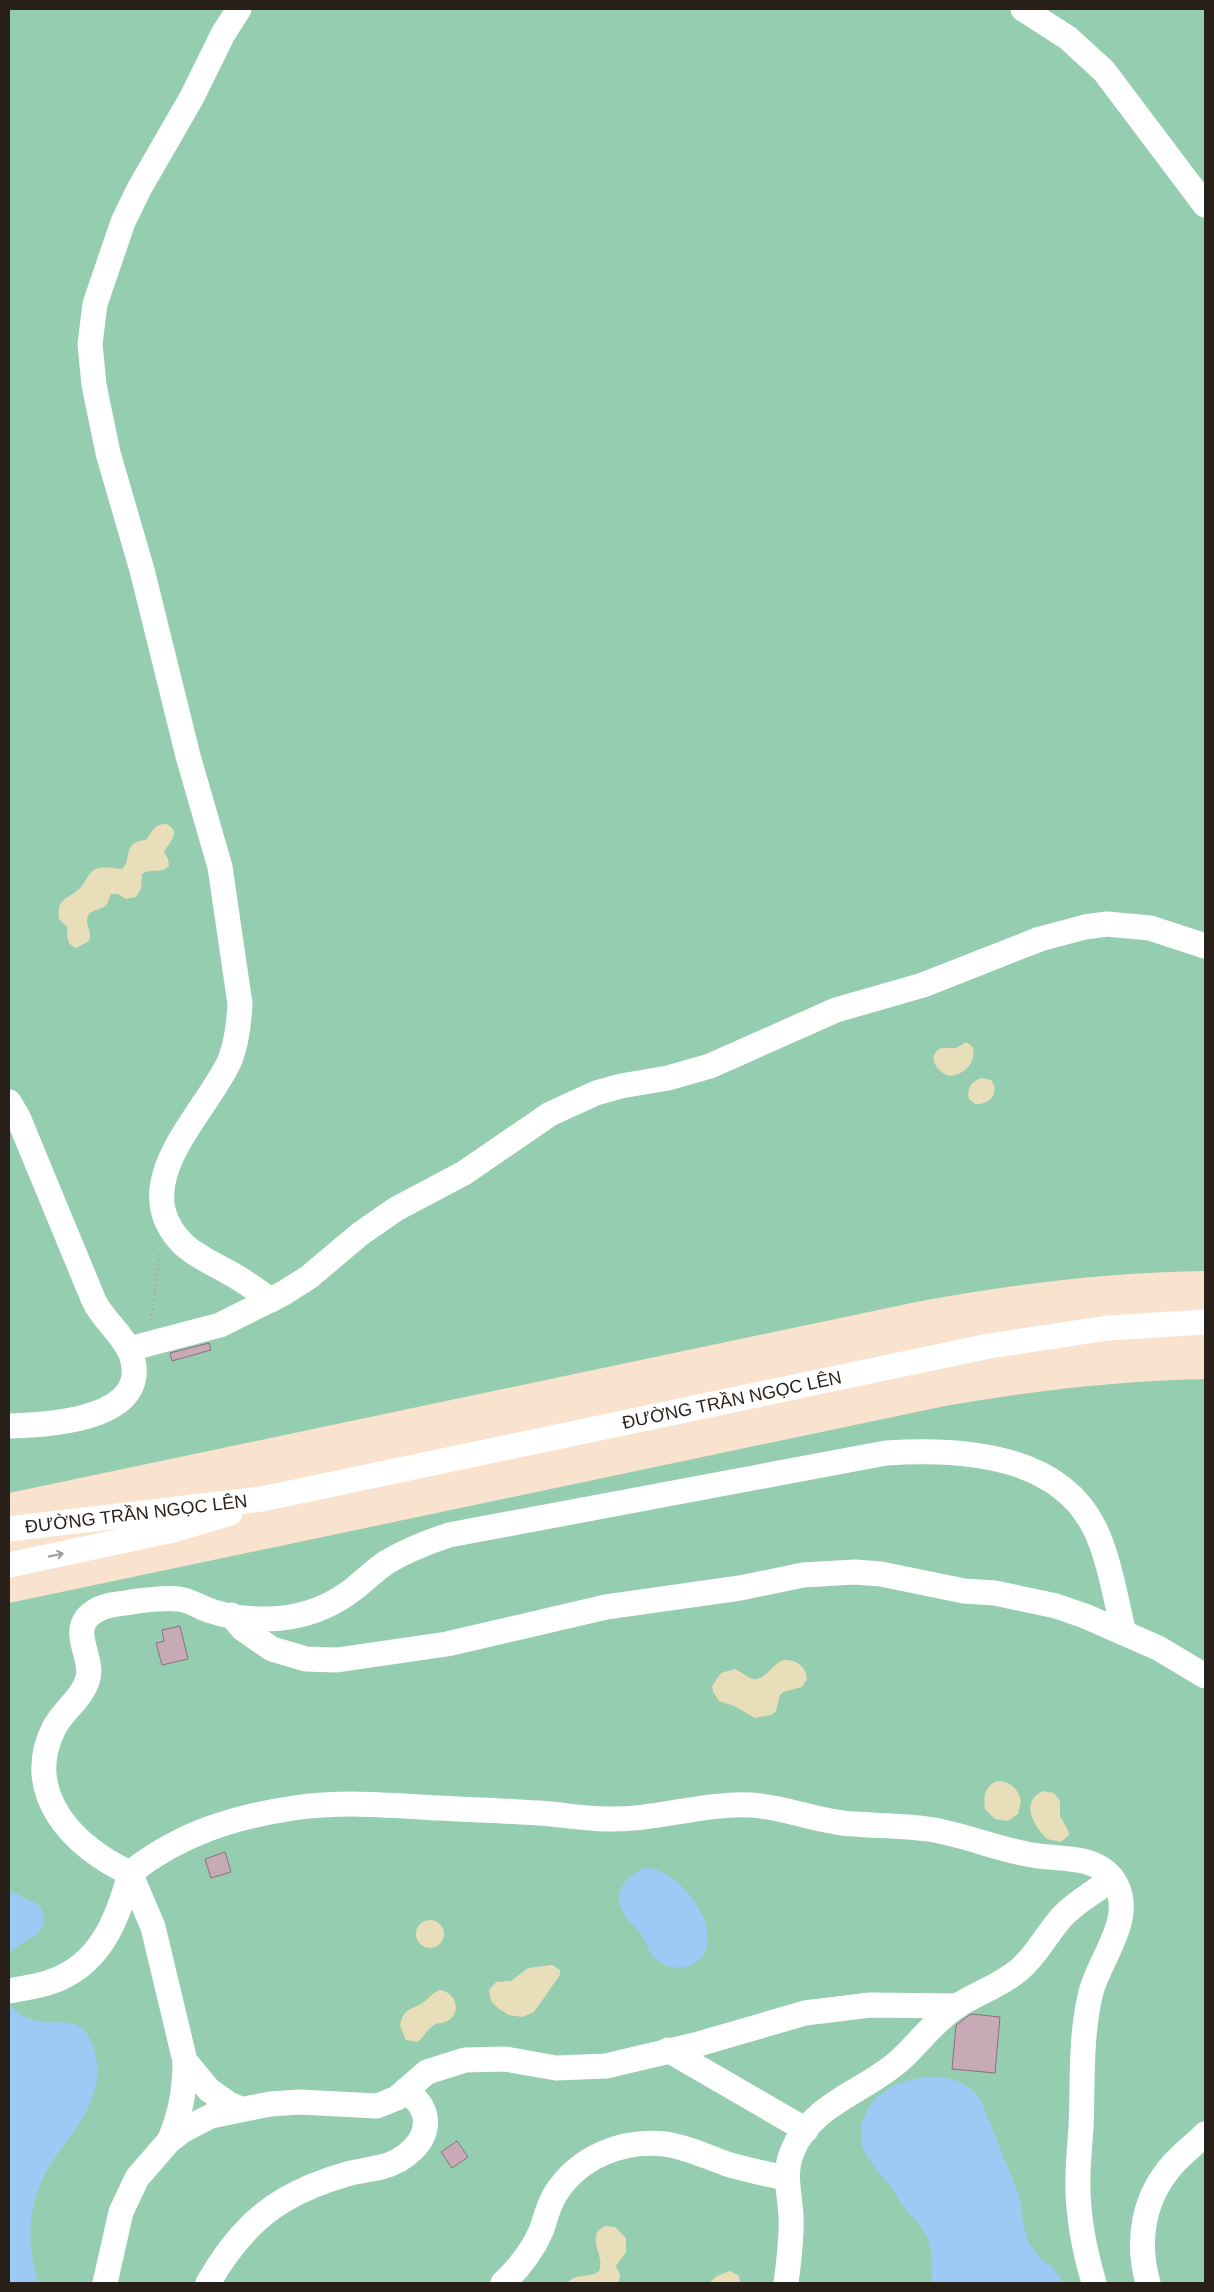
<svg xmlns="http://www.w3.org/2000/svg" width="1214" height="2292" font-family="Arial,sans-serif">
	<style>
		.green { fill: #94cdaf }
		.sand { fill: #e8deb9 }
		.water { fill: #9dcaf5 }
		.building { fill: #c8aab6; stroke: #8c707b }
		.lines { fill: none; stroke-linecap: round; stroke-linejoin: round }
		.path { stroke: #b5a292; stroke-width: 3; stroke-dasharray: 1 4; stroke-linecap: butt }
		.minor { stroke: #fff; stroke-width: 25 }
		.oneway { stroke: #9e9a97 }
		.labels { text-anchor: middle; stroke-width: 4; stroke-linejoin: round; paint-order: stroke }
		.street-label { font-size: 18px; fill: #281f18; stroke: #fcf3ea }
	</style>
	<rect width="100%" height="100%" fill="#fae3ce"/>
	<path class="green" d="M9 9H1205V1271C1109 1272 1015 1284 921 1301L9 1493Z
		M1205 1379V2283H9V1603L945 1406C1031 1391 1117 1381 1205 1379Z"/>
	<path class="sand" d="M167 824C182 833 169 842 164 852L168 859 169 866C161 874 151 868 142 874L141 889 136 897 126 899 118 894H111C109 898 109 901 106 905 99 912 87 908 87 922 88 929 92 933 89 941L76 948C65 943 68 936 67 927L59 919C56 897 70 899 81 887 88 879 88 871 99 868 108 866 114 869 122 869 133 859 121 842 146 840 153 831 153 824 167 824Z
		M966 1042 973 1047C976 1063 965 1074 950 1076 939 1074 926 1058 939 1049 945 1046 949 1049 955 1048 959 1047 962 1044 966 1042Z
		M982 1078 991 1080C1001 1093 989 1105 975 1104L969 1099C966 1088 972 1081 982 1078Z
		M783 1660C795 1659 806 1665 807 1679L802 1687 783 1692 780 1695 776 1711 771 1715 755 1718 734 1706 719 1701 713 1692 712 1686 721 1673 735 1669C741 1671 746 1677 753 1679 765 1681 772 1664 783 1660Z
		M997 1781C1010 1781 1018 1788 1021 1801L1018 1814 1008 1821 995 1819 985 1809C983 1797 985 1786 997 1781Z
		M1043 1791 1054 1793 1060 1801V1816L1068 1830 1069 1835 1061 1842 1047 1839C1034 1826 1019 1802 1043 1791Z
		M416 1934a14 14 0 1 1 28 0a14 14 0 1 1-28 0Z
		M552 1965 560 1970V1975L534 2012 522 2017 509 2015 499 2009 491 2001 489 1990 496 1982 511 1981 528 1968Z
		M441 1990C455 1993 462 2011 449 2020 444 2024 438 2022 434 2025 426 2030 424 2038 417 2042L406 2040 400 2026C404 2006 412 2011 425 2001 431 1996 433 1992 441 1990Z
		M605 2226 615 2227 626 2238V2252L616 2266 620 2275 619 2283H567C577 2272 589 2279 599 2271 606 2255 584 2237 605 2226Z
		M730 2271 739 2276 740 2283H709L717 2276Z"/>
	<path class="water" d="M646 1868C679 1867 728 1932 699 1960 686 1972 662 1969 652 1955 648 1949 646 1941 641 1934 636 1927 629 1922 624 1914 610 1894 627 1874 646 1868Z
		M9 1890 39 1905C57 1935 23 1937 9 1954Z
		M9 2005C17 2013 27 2019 38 2021 56 2025 75 2017 87 2034 93 2042 96 2053 97 2063 102 2115 56 2143 39 2187 27 2218 28 2252 39 2283H9Z
		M926 2077C950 2077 963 2079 980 2098L1020 2198 1023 2224 1029 2244 1042 2260 1052 2267 1064 2283H931C933 2265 933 2248 924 2231 918 2221 909 2214 902 2205 897 2198 894 2189 888 2183 868 2159 850 2143 868 2109 880 2088 904 2080 926 2077Z"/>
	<path class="building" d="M209 1343 211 1350 172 1361 170 1353Z
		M180 1626 188 1659 162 1665 156 1643 164 1641 162 1630Z
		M225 1852 231 1872 211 1878 205 1859Z
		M971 2014 1000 2017 995 2073 952 2069 956 2025Z
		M457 2141 468 2157 452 2168 441 2152Z"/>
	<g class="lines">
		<path class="path" d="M151 1320 160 1252"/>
		<g class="minor">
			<path d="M239 9 223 34 192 97 139 189 123 222 95 304 90 344 94 385 108 453 142 570 188 756 220 867 240 1004C239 1024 237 1042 230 1060 206 1114 122 1185 184 1245 196 1256 212 1263 226 1271 242 1279 256 1290 271 1300"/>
			<path d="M1023 9 1068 38 1104 71 1205 205"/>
			<path d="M9 1102 18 1117 94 1301C103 1320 123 1334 131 1354 154 1420 48 1425 9 1426"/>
			<path d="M129 1349 220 1325 284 1293 309 1277 360 1234 396 1209 464 1173 550 1114 596 1093 621 1086 668 1078 710 1066 836 1010 923 985 1040 939 1085 927 1107 924 1150 928 1205 946"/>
			<path id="s1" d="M9 1529 262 1499 989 1346 1108 1328 1205 1322"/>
			<path d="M9 1565 173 1530 230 1513"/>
			<path d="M231 1615 243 1629 272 1649 306 1659 337 1660 447 1644 606 1607 740 1588 803 1575 855 1572 881 1574 964 1591 995 1593 1056 1606 1085 1616 1158 1648 1205 1676"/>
			<path d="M130 1873 153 1927 185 2061 209 2090 229 2104 241 2109"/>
			<path d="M9 1991C22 1988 37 1987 50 1982 100 1966 118 1919 130 1873"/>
			<path d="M668 2050 806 2130"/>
			<path d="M169 2141C181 2115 185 2090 185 2061"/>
			<path d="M105 2283 121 2212 137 2178 169 2141 182 2131 211 2116 270 2104 300 2102 377 2106 397 2098 427 2072 465 2060 505 2059 556 2068 606 2066 695 2045 805 2013 870 2005 957 2006"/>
			<path d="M208 2283C227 2250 250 2220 284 2200 303 2189 323 2181 344 2175 356 2171 369 2170 381 2167 403 2162 429 2142 425 2117 423 2105 415 2097 405 2091"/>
			<path d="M503 2283C519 2268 532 2252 541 2231 546 2218 548 2205 556 2193 579 2157 623 2139 665 2144 687 2147 707 2157 727 2164 747 2170 766 2174 786 2178"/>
			<path d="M786 2283C789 2261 792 2238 791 2216 790 2194 783 2174 792 2152 810 2105 864 2092 899 2061 919 2043 934 2021 957 2006 977 1993 1000 1986 1019 1970 1037 1955 1046 1935 1061 1918 1075 1902 1096 1892 1112 1878"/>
			<path d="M1094 2283C1084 2249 1077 2213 1078 2178 1078 2161 1080 2144 1081 2128 1083 2083 1080 2036 1091 1992 1100 1957 1139 1914 1112 1878 1093 1854 1058 1860 1032 1855 996 1849 963 1834 928 1829 899 1825 870 1826 842 1823 811 1819 782 1807 751 1805 702 1803 657 1820 608 1819 589 1819 570 1816 551 1814 513 1811 475 1810 437 1808 389 1805 342 1801 294 1808 233 1817 179 1834 130 1873 74 1848 21 1793 54 1728 63 1710 83 1698 88 1678 94 1654 63 1625 101 1608 110 1604 121 1604 131 1602 147 1600 163 1597 179 1599 191 1601 200 1607 211 1611 235 1619 265 1621 290 1617 314 1613 336 1603 355 1588 366 1579 375 1570 387 1562 407 1550 428 1542 449 1535L886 1453C958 1448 1057 1453 1094 1527 1109 1556 1116 1601 1124 1633"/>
			<path d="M1148 2283C1136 2241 1143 2197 1174 2163 1183 2153 1195 2144 1205 2134"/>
		</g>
	</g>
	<defs><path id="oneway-shaft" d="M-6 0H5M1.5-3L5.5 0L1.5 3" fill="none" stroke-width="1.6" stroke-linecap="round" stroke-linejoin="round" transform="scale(1.25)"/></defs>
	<use class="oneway" href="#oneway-shaft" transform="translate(56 1555) rotate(-12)"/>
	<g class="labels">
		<g class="street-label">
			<text dy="6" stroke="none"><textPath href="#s1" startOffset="735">ĐƯỜNG TRẦN NGỌC LÊN</textPath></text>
			<text dy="6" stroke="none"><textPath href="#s1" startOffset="128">ĐƯỜNG TRẦN NGỌC LÊN</textPath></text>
		</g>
	</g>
	<rect width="1214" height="2292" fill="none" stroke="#281f18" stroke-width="20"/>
</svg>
